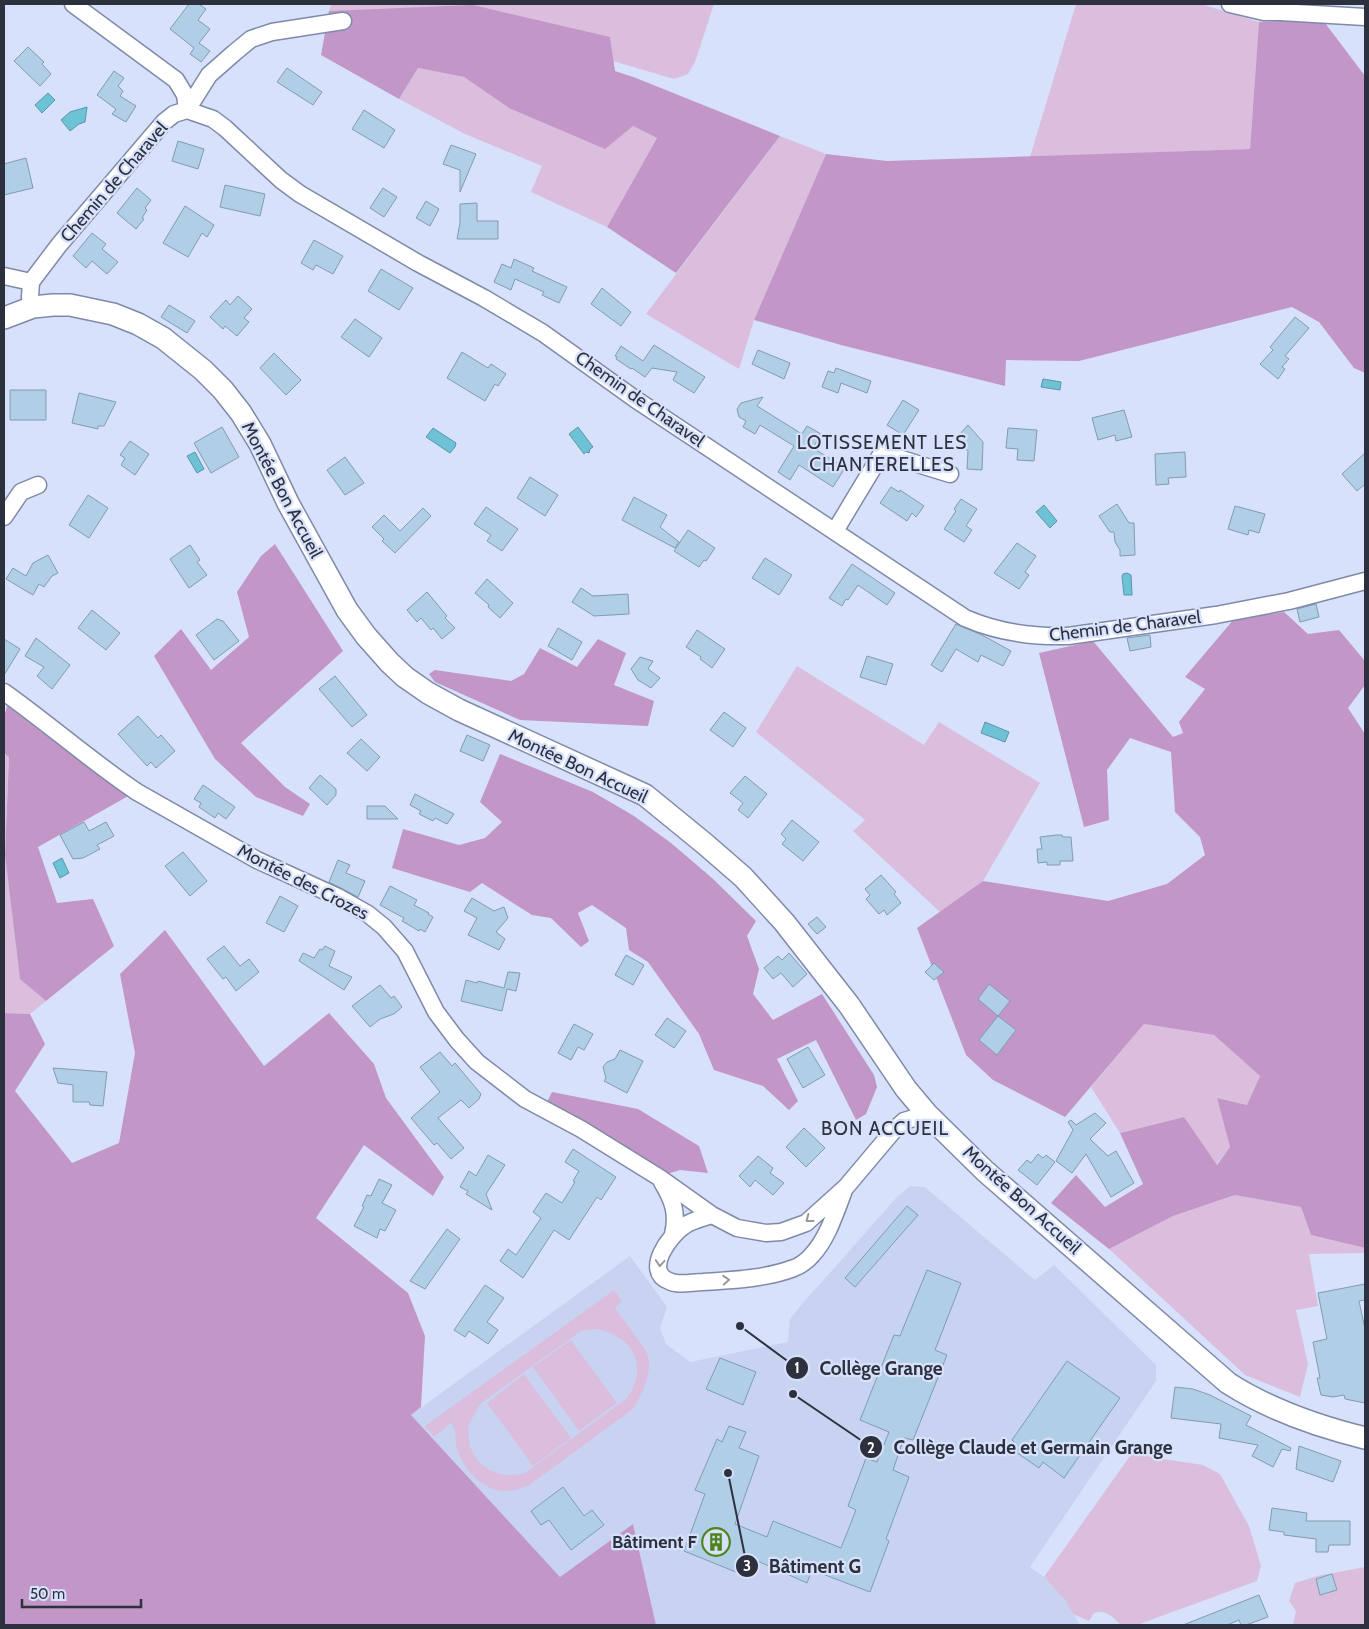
<svg xmlns="http://www.w3.org/2000/svg" width="1369" height="1629" font-family="Cabin,sans-serif">
	<style>
		.built { fill: #c8d3f2 }
		.green { fill: #dbbede; fill-rule: evenodd }
		.forest { fill: #c296c7 }
		.water { fill: #6ec2d5; stroke: #5a96a8 }
		.building { fill: #b0cee5; stroke: #7f9cb2 }
		.lines { fill: none; stroke-linecap: round; stroke-linejoin: round }
		.minor-casing { stroke: #7f8aa8; stroke-width: 19 }
		.major-casing { stroke: #7f8aa8; stroke-width: 24 }
		.minor { stroke: #fff; stroke-width: 16 }
		.major { stroke: #fff; stroke-width: 21 }
		.oneway { stroke: #96989e }
		.labels { text-anchor: middle; stroke-width: 4.5; stroke-linejoin: round; paint-order: stroke }
		.street-label { font-size: 18px; fill: #2d313e; stroke: #d7e1fb }
		.poi-label { font-size: 18px; font-weight: bold; fill: #2d313e; stroke: #d7e1fb; text-anchor: end }
		.neighbourhood-label { font-size: 19px; letter-spacing: 1px; fill: #2d313e; stroke: #d7e1fb }
		.leader { fill: none; stroke: #2d313e; stroke-width: 2 }
		.callout-dot { fill: #2d313e; stroke: #d7e1fb; stroke-width: 2 }
		.mark-label { font-size: 15px; text-anchor: middle; font-weight: bold; fill: #fff }
		.callout-label { font-size: 19px; text-anchor: middle; font-weight: bold; fill: #2d313e; stroke: #d7e1fb; stroke-width: 4.5; stroke-linejoin: round; paint-order: stroke }
	</style>
	<rect width="100%" height="100%" fill="#d7e1fb"/>
	<path class="built" d="M910 1186 925 1187 1035 1280 1054 1265 1156 1365V1381L1030 1567 1044 1577 1065 1600 1080 1625H656L633 1524 560 1577 411 1415 630 1256 667 1307 660 1328 666 1344 690 1362 788 1342 790 1319 803 1303 898 1196Z"/>
	<path class="green" d="M331 4H714L695 62 688 74 674 79 613 61 610 37 329 11Z
		M1076 4H1201L1259 22 1250 149 1030 157Z
		M418 68 464 77 509 108 633 126 657 138 607 227 531 192 542 166 465 134 399 99Z
		M780 136 826 154 754 320 739 369 646 314Z
		M797 666 924 745 939 722 1040 783 983 881 940 912 853 831 865 820 756 732Z
		M4 753 9 756 5 855 20 978 46 1001 30 1014 4 1013Z
		M1144 1024 1214 1035 1260 1076 1247 1105 1217 1098 1230 1147 1216 1165 1184 1117 1120 1133 1091 1087Z
		M1235 1195 1301 1207 1311 1235 1365 1248V1253L1309 1254 1318 1306 1296 1310 1308 1364 1300 1397 1245 1375 1109 1249 1173 1216Z
		M614 1290 622 1301 615 1308C623 1320 641 1341 647 1353 654 1371 642 1394 633 1409L528 1486C522 1487 515 1491 509 1491 482 1492 462 1469 456 1445 454 1435 458 1433 451 1423L434 1437 425 1426ZM595 1329C632 1335 650 1365 627 1398L524 1474 503 1475 488 1469 477 1460 470 1447 468 1426 480 1404 581 1331Z
		M571 1340 617 1403 579 1431 533 1367Z
		M524 1374 571 1438 533 1466 487 1403Z
		M1135 1449 1150 1457 1203 1465 1220 1474 1249 1526 1261 1566 1257 1581 1137 1625H1121C1113 1617 1106 1609 1094 1613L1089 1621 1073 1614 1065 1600 1044 1577Z
		M1365 1567V1625H1293L1296 1611 1289 1601 1295 1583 1317 1576Z"/>
	<path class="forest" d="M473 5 610 37 615 71 636 78 780 136 676 273 607 227 657 138 633 126 605 149 509 108 464 77 418 68 399 99 321 55 329 11Z
		M1322 19 1365 76V373L1354 368 1319 322 1292 307 1079 361 1006 360 1005 386 841 345 754 320 826 154 887 161 1250 149 1259 22Z
		M275 544 343 651 241 743 285 787 310 804 303 816 256 797 215 759 154 656 181 629 211 670 249 637 237 592 261 556Z
		M1284 612 1308 634 1339 630 1365 661V685L1348 708 1365 734V1248L1311 1235 1301 1207 1235 1195 1173 1216 1109 1249 1051 1203 1076 1175 1105 1207 1143 1184 1120 1133 1184 1117 1217 1165 1230 1147 1217 1098 1247 1105 1260 1076 1214 1035 1144 1024 1065 1117 993 1080 966 1055 917 928 983 881 1108 901 1167 884 1205 855 1200 837 1175 812 1171 752 1130 738 1107 770 1109 820 1084 827 1039 653 1093 641 1173 737 1183 733 1179 722 1205 689 1185 677 1234 619Z
		M598 639 626 653 614 685 654 701 648 726 520 720 435 682 429 674 435 670 511 681 524 674 540 648 577 667Z
		M8 703 130 795 38 847 57 903 93 899 114 946 46 1001 20 979 5 855 9 757 4 753V717Z
		M500 754 593 792 634 816 671 843 712 878 756 921 747 936 759 969 753 994 773 1020 822 994 874 1075 877 1087 866 1114 856 1120 816 1040 777 1059 798 1101 789 1110 763 1086 714 1070 699 1034 648 962 629 950 626 928 592 905 578 913 589 941 581 947 551 918 532 915 482 883 470 892 392 868 403 829 459 845 485 838 502 822 480 802Z
		M165 930 264 1066 329 1013 374 1064 386 1098 444 1177 433 1196 364 1145 316 1218 408 1293 425 1336 421 1407 411 1415 560 1577 633 1524 656 1625H4V1013L30 1014 45 1044 15 1091 72 1163 119 1143 135 1053 120 974Z
		M552 1092 638 1109 699 1146 708 1173 680 1170 667 1174 547 1102Z"/>
	<path class="water" d="M48 93 55 100 42 113 35 105Z
		M87 107 85 122 79 124 70 131 61 120 70 112Z
		M1043 379 1061 382 1060 390 1041 387Z
		M578 427 593 447 590 449 589 453 586 452 584 454 569 434Z
		M433 428 456 443 455 447 450 453 426 437Z
		M195 452 204 469 197 473 187 456Z
		M1044 505 1057 521 1050 528 1036 512Z
		M1127 573 1131 575 1132 595H1124L1122 576 1123 574Z
		M985 722 1009 732 1005 742 981 733Z
		M62 858 69 873 60 878 53 863Z"/>
	<path class="building" d="M189 4H199L206 9 198 20 210 29 199 43 210 51 201 62 190 54 194 48 170 29Z
		M28 47 44 62 42 64 51 74 40 86 14 61Z
		M287 68 322 92 313 105 277 82Z
		M114 71 124 78 118 86 123 91 120 96 136 106 126 122 112 114 116 109 97 95Z
		M364 110 395 130 384 148 352 129Z
		M178 141 204 149 198 169 172 161Z
		M451 145 476 154 460 192V170L443 164Z
		M26 158 33 188 4 195V164Z
		M225 185 265 194 260 216 220 207Z
		M137 188 151 200 145 208 147 210 142 218 144 219 136 229 117 213Z
		M383 188 397 197 384 217 370 208Z
		M426 201 439 209 430 226 416 218Z
		M477 203V221H498V239H457L460 223V204Z
		M185 206 214 225 207 237 202 233 188 257 163 243Z
		M92 233 106 244 102 249 118 262 107 274 92 261 86 268 73 256Z
		M314 240 343 256 333 274 316 265 313 270 301 263Z
		M514 259 534 268 532 271 567 287 559 303 542 295 544 292 515 279 511 290 494 282 502 264 511 268Z
		M381 269 413 288 399 310 368 291Z
		M602 288 631 312 621 326 591 304Z
		M238 296 252 309 244 318 249 322 237 336 225 326 223 329 210 317 226 300 230 305Z
		M169 305 195 321 187 333 161 317Z
		M1295 317 1309 328 1285 356 1289 359 1282 367 1285 369 1278 379 1260 364 1273 350 1270 347Z
		M355 319 382 338 369 357 341 337Z
		M654 345 705 377 694 393 673 380 677 372 652 368 645 377 632 368 631 369 616 359 617 357 615 356 621 346 643 361Z
		M758 350 790 363 784 379 752 364Z
		M462 352 488 368 491 364 506 374 498 386 495 384 485 401 447 378Z
		M274 353 301 380 286 395 260 368Z
		M836 368 871 381 867 393 841 383 838 393 822 387 828 371 834 373Z
		M10 390H46V420H10Z
		M79 393 116 402 104 426H98V429L72 423Z
		M763 397 757 406 802 434 807 426 821 434 813 448 845 468 833 487 799 465 790 480 778 472 794 446 760 425 755 434 743 427 746 421 739 417 737 409 741 403Z
		M903 400 919 410 903 435 887 425Z
		M1124 410 1132 437 1116 441 1115 435 1098 440 1092 418Z
		M968 425 983 442 982 470 967 469 968 451 960 444 964 440 959 435Z
		M222 427 239 457 211 473 194 443Z
		M1008 428 1037 430 1034 461 1017 460 1018 449 1006 448Z
		M130 441 149 454 135 475 121 465 125 458 120 455Z
		M1185 452 1186 477 1168 478 1169 484 1156 485 1155 454Z
		M1365 453V484L1357 491 1342 474Z
		M345 457 364 483 345 495 327 470Z
		M530 477 558 495 545 516 517 498Z
		M891 487 899 492 900 490 924 506 916 517 912 513 907 521 880 503Z
		M88 495 108 508 89 538 69 525Z
		M634 497 667 515 660 527 679 542 675 548 622 520Z
		M961 499 977 509 966 526 972 530 964 542 944 529 956 511 954 509Z
		M1117 504 1129 523H1134L1135 555 1120 556V550L1115 542 1114 532H1110L1099 516Z
		M1235 506 1265 514 1259 533 1249 530 1248 535 1228 529Z
		M486 507 518 529 502 551 487 541 491 535 474 524Z
		M423 508 431 516 395 553 382 541 384 539 372 527 384 515 400 531Z
		M688 530 715 548 706 561 704 560 699 567 674 551Z
		M1017 543 1036 556 1025 572 1029 575 1019 589 994 573Z
		M190 545 200 560 197 562 207 575 189 588 170 559Z
		M48 555 58 573 52 576 44 587 39 584 33 595 6 579 13 568 26 576 33 563Z
		M765 558 792 575 779 595 752 578Z
		M852 564 895 593 887 605 858 585 848 600 846 599 842 606 829 598Z
		M487 579 513 603 500 618 488 607 489 605 475 593Z
		M581 588 593 596 628 594 629 614 594 616 572 602Z
		M427 592 447 616 445 618 455 628 442 639 433 628 431 630 421 618 417 622 407 610Z
		M1316 604 1319 617 1300 622 1297 609Z
		M92 610 120 633 106 650 78 628Z
		M217 619 223 621 239 641 214 660 196 635Z
		M956 624 982 635 1011 651 1003 666 981 655 978 662 956 649 942 672 931 665Z
		M558 628 582 642 572 660 548 646Z
		M697 630 725 649 712 668 700 659 701 657 686 647Z
		M1150 635 1151 647 1130 651 1127 638Z
		M36 638 70 665 52 689 37 676 44 667 25 656Z
		M4 639 20 649 4 675Z
		M867 656 893 664 886 685 860 677Z
		M640 657 653 661 648 669 660 678 651 688 638 680 631 669Z
		M335 676 367 715 352 727 319 689Z
		M724 712 746 728 733 747 710 730Z
		M138 716 158 738 161 735 175 751 156 768 151 762 147 766 118 734Z
		M467 735 490 745 483 761 460 751Z
		M361 739 380 757 367 771 347 753Z
		M320 775 336 789V795L327 805 309 788Z
		M745 776 767 794 748 818 738 810 743 803 730 793Z
		M203 785 235 807 226 819 218 813 215 818 199 807 201 803 194 799Z
		M415 794 454 814 447 824 435 818 433 821 419 814 421 811 410 805Z
		M367 806H385L398 819H367Z
		M792 820 819 842 803 861 782 844 786 839 781 834Z
		M84 822 89 831 106 822 114 836 97 845 100 849 83 858 73 859 60 835Z
		M1056 835H1062L1063 837H1071L1073 861H1060V865H1047V862L1038 863 1037 849H1042L1040 837Z
		M183 852 207 881 190 896 165 866Z
		M338 860 350 865 346 873 365 881 358 897 329 882Z
		M881 875 896 892 894 894 901 903 887 915 884 910 879 914 866 899 870 895 865 889Z
		M390 886 417 900 414 905 429 913 428 914 433 917 425 932 420 929 419 931 402 921 404 918 380 905Z
		M280 896 298 906 284 932 266 923Z
		M472 898 494 911 504 907 508 918 496 932 505 939 499 950 468 935 477 918 464 911Z
		M817 917 826 927 817 934 808 924Z
		M224 946 240 966 249 959 259 972 236 991 226 977 223 979 207 959Z
		M325 946 335 951 329 966 352 977 344 990 299 961 303 953 314 958 320 949 322 950Z
		M789 953 807 974 793 987 781 973 773 979 764 968 778 956 782 960Z
		M626 955 644 965 633 985 615 975Z
		M934 963 944 972 934 980 925 972Z
		M508 972 520 973 516 991 507 989 502 1011 461 1001 466 980 477 983 478 981 504 988Z
		M989 984 1010 1001 998 1016 1016 1030 997 1055 979 1040 998 1016 978 999Z
		M380 985 391 998 394 996 402 1007 394 1014 380 1019 370 1027 352 1006Z
		M667 1018 686 1031 674 1048 655 1035Z
		M574 1024 593 1034 584 1050 578 1047 571 1060 558 1053Z
		M808 1047 825 1075 803 1088 787 1059Z
		M620 1050 643 1061 627 1093 604 1081 606 1078 603 1067 607 1062 615 1059Z
		M440 1052 452 1066 455 1063 481 1094 479 1099 469 1108 461 1100 438 1118 464 1148 451 1159 437 1143 434 1145 411 1118 440 1092 420 1067Z
		M53 1068 107 1072 103 1106 90 1105 89 1102H73V1085L58 1083Z
		M1095 1113 1106 1123 1090 1139 1108 1156 1116 1151 1134 1183 1111 1197 1086 1154 1072 1173 1056 1161 1073 1130 1068 1122 1071 1120 1076 1125Z
		M804 1128 825 1148 806 1167 786 1147Z
		M573 1149 616 1177 601 1200 597 1197 569 1240 554 1230 523 1278 500 1261 508 1249 516 1255 541 1218 533 1212 546 1193 562 1203 575 1182 573 1181 579 1171 565 1162Z
		M1038 1154 1043 1158 1046 1155 1055 1162 1037 1185 1018 1170 1027 1160 1031 1163Z
		M488 1155 505 1165 486 1194 492 1210 466 1194 468 1191 460 1187 469 1171 476 1176Z
		M758 1156 773 1168 770 1173 784 1183 773 1195 755 1180 750 1187 739 1176Z
		M379 1179 392 1185 382 1203 396 1210 385 1231 380 1229 377 1238 354 1226 364 1207 362 1206 367 1195 371 1196Z
		M907 1206 918 1215 855 1287 845 1278Z
		M447 1229 460 1239 425 1289 410 1281Z
		M927 1270 961 1283 935 1350 947 1355 913 1440 904 1438 893 1470 909 1477 886 1539 889 1541 870 1592 812 1570 807 1583 742 1554 736 1572 684 1551 705 1494 695 1490 717 1439 722 1442 729 1426 746 1432 739 1448 759 1456 735 1524 767 1537 773 1521 841 1548 856 1510 848 1506 866 1458 877 1462 889 1432 860 1420 894 1335 900 1336Z
		M1365 1284V1300L1359 1301 1365 1329V1403L1345 1399 1344 1395 1333 1397 1321 1395 1317 1378H1320L1313 1342 1327 1339 1318 1293Z
		M485 1285 504 1298 487 1322 498 1330 488 1344 469 1331 465 1337 454 1330Z
		M720 1358 756 1372 743 1405 706 1389Z
		M1067 1361 1120 1398 1064 1478 1043 1462 1039 1468 1010 1448 1014 1442 1012 1440Z
		M1175 1387 1193 1389 1210 1395 1251 1416 1246 1425 1291 1448 1290 1451 1282 1449 1273 1467 1252 1456 1258 1445 1219 1438 1221 1424 1171 1418Z
		M1299 1446 1341 1461 1333 1482 1296 1469Z
		M563 1487 584 1516 592 1510 604 1525 571 1550 549 1520 541 1525 531 1511Z
		M1272 1508 1307 1513 1306 1521H1350V1545H1329L1328 1552H1316V1539L1284 1535V1532L1269 1530Z
		M1332 1574 1337 1590 1320 1595 1316 1579Z
		M1259 1595 1268 1617 1246 1625H1241L1239 1620 1227 1625H1183Z"/>
	<g class="lines">
		<defs>
			<path id="minor" d="M73 4 176 80 185 95 187 110
				M1230 4 1264 12H1280L1365 17
				M187 110 209 75 234 53 251 39 272 32 343 21
				M4 276 31 282
				M33 307 30 297 31 282 59 245 164 122 174 114 187 110 213 119 225 128 281 180 300 194 418 263 484 298 543 333 635 399 965 618C999 633 1032 637 1068 636L1216 615 1289 601 1365 581
				M4 517 21 492 38 485
				M835 531 882 453 950 474
				M4 692C49 724 91 761 137 792L257 860 338 897 368 914 384 927 405 951 436 1012 457 1040 477 1062 525 1099 581 1129 660 1178 712 1215 737 1228 766 1233 781 1232 806 1223 846 1187 894 1130 904 1121 927 1114
				M662 1182C673 1200 678 1214 673 1234
				M712 1215C703 1218 692 1220 684 1226 670 1235 643 1271 669 1281 679 1286 692 1282 703 1282 733 1280 765 1279 794 1268 800 1266 808 1260 812 1255 827 1239 835 1214 843 1193"/>
			<path id="major" d="M4 318 33 307 53 305H70L113 314 138 324 163 338 203 370 223 390 241 413 260 444 288 503 347 610 366 636 390 663 405 677 428 693 459 710 645 795 705 844 743 877 784 922 849 1005 906 1089 927 1114 985 1171 1228 1383C1270 1410 1316 1426 1365 1438"/>
		</defs>
		<use href="#minor" class="minor-casing"/>
		<use href="#major" class="major-casing"/>
		<use href="#minor" class="minor"/>
		<use href="#major" class="major"/>
	</g>
	<defs><path id="oneway-chevron" d="M-2-3.5L2.5 0L-2 3.5" fill="none" stroke-width="1.6" stroke-linecap="round" stroke-linejoin="round" transform="scale(1.25)"/></defs>
	<g class="oneway">
		<use href="#oneway-chevron" transform="translate(809 1219) rotate(143)"/>
		<use href="#oneway-chevron" transform="translate(660 1263) rotate(94)"/>
		<use href="#oneway-chevron" transform="translate(726 1280) rotate(-4)"/>
	</g>
	<defs>
		<symbol id="building-ring" viewBox="-11 -11 22 22"><circle r="9.5" fill="#d7e1fb" stroke="#4e841c" stroke-width="1.5"/><path d="M-4-6H4V6H1V3H-1V6H-4ZM-2.5-4.3h1.7v1.8h-1.7ZM.8-4.3h1.7v1.8H.8ZM-2.5-1h1.7V.8h-1.7ZM.8-1h1.7V.8H.8Z" fill="#4e841c"/></symbol>
	</defs>
	<g fill-rule="evenodd">
		<use href="#building-ring" x="700" y="1526" width="32" height="32"/>
	</g>
	<g class="labels">
		<g class="street-label">
			<text transform="translate(114 182) rotate(-49)" y="6">Chemin de Charavel</text>
			<text transform="translate(640 399) rotate(35)" y="6">Chemin de Charavel</text>
			<text transform="translate(282 490) rotate(62)" y="6">Montée Bon Accueil</text>
			<text transform="translate(1125 626) rotate(-7)" y="6">Chemin de Charavel</text>
			<text transform="translate(578 766) rotate(25)" y="6">Montée Bon Accueil</text>
			<text transform="translate(303 882) rotate(27)" y="6">Montée des Crozes</text>
			<text transform="translate(1022 1200) rotate(42)" y="6">Montée Bon Accueil</text>
		</g>
		<g class="poi-label">
			<text x="697" y="1548">Bâtiment F</text>
		</g>
		<g class="neighbourhood-label">
			<text x="882" y="449">LOTISSEMENT LES<tspan x="882" dy="22">CHANTERELLES</tspan></text>
			<text x="885" y="1135">BON ACCUEIL</text>
		</g>
	</g>
	<path class="leader" d="M740 1326L797 1368M793 1394L871 1447M728 1473L747 1566"/>
	<g class="callout-dot">
		<circle cx="740" cy="1326" r="5"/>
		<circle cx="793" cy="1394" r="5"/>
		<circle cx="728" cy="1473" r="5"/>
		<circle cx="797" cy="1368" r="12"/>
		<circle cx="871" cy="1447" r="12"/>
		<circle cx="747" cy="1566" r="12"/>
	</g>
	<g class="mark-label">
		<text x="797" y="1373">1</text>
		<text x="871" y="1453">2</text>
		<text x="747" y="1571">3</text>
	</g>
	<g class="callout-label">
		<text x="881" y="1375">Collège Grange</text>
		<text x="1033" y="1454">Collège Claude et Germain Grange</text>
		<text x="815" y="1573">Bâtiment G</text>
	</g>
	<rect width="1369" height="1629" fill="none" stroke="#2d313e" stroke-width="10"/>
	<path d="M22 1599v8h119v-8" fill="none" stroke="#2d313e" stroke-width="2.5"/>
	<text x="30" y="1599" font-size="15" fill="#2d313e" stroke="#d7e1fb" stroke-width="4" paint-order="stroke">50 m</text>
</svg>
